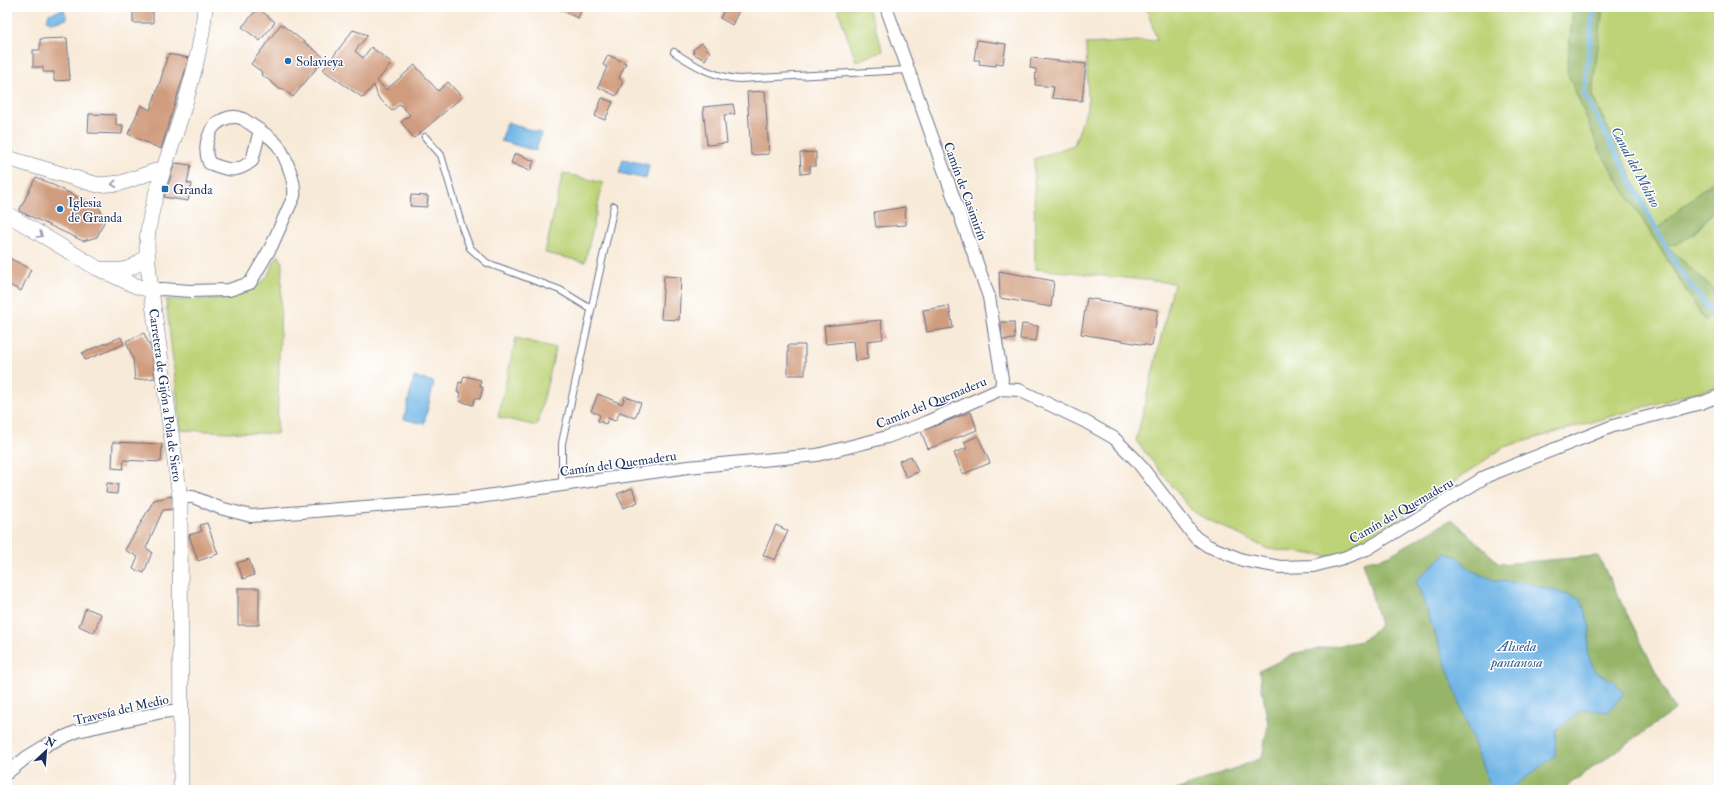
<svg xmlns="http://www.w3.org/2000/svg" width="1726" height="797" font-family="'IM FELL Double Pica',serif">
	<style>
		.green { fill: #bdd377; stroke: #6c816a }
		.forest { fill: #96b568; stroke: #587263 }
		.water { fill: #6fb5e6; stroke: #4572a2 }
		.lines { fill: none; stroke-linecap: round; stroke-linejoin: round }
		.stream { stroke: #6fb5e6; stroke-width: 4.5 }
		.building { fill: #d09c7e }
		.service-casing { stroke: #687089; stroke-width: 8 }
		.minor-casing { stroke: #687089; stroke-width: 14 }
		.tertiary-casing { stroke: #687089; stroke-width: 16 }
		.service { stroke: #fff; stroke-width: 6 }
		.minor { stroke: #fff; stroke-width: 12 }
		.tertiary { stroke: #fff; stroke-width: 15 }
		.oneway { stroke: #8d97ae }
		.poi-dot { fill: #1f6fb2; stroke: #fff; stroke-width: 1.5 }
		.labels { text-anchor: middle; stroke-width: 3; stroke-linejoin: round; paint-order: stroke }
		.poi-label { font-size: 13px; fill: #1b2f5e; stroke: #fff; text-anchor: start }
		.street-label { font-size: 13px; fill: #1b2f5e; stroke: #fff }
		.water-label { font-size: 14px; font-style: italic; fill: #385e8e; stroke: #fff }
	</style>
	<rect width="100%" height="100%" fill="#fff"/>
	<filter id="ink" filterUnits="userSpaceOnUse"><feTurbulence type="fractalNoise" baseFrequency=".025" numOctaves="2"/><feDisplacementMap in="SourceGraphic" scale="8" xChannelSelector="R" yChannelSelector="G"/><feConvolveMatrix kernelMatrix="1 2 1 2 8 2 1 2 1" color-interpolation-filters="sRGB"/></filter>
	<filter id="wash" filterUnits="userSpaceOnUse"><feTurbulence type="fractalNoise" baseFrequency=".012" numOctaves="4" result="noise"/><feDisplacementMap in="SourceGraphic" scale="16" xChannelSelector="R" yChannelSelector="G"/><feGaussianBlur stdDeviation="0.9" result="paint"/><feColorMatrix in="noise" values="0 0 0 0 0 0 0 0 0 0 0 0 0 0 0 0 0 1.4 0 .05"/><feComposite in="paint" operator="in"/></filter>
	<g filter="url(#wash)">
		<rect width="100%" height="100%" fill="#f8ead8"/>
		<path class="green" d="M837 7H868L883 51 856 61Z
			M1146 7H1719V176L1664 223 1693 235 1719 205V386L1504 447 1343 558 1268 549 1193 512 1136 441 1174 283 1035 269 1034 159 1074 145 1088 105 1086 44 1157 40Z
			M563 173 603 183 585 262 545 253Z
			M279 255 282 263 277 434 181 430 166 300C198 299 240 304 265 279 271 272 272 262 279 255Z
			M516 338 556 348 537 426 498 417Z"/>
		<path class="forest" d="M1573 7H1603L1592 95 1657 229 1701 191 1719 180V204L1693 235 1677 244 1666 245 1719 294V315L1704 320 1601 153 1567 72Z
			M1452 519 1500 564 1598 556 1675 710 1561 790H1176L1262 758 1268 724 1259 671 1296 653 1362 641 1380 625 1363 562 1388 556Z"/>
		<path class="water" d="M64 9 67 19 52 23 47 20 49 14Z
			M507 123 541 133 536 151 501 141Z
			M623 159 649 165 646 179 619 173Z
			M414 377 434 382 424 424 404 419Z
			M1446 553 1458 557 1470 570 1494 580 1531 584 1581 599 1590 628 1587 652 1595 671 1613 681 1624 693 1608 712 1583 709 1556 730 1555 756 1509 790H1491L1416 581Z"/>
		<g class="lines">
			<path class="stream" d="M1594 7 1584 94 1677 267 1719 322"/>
		</g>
		<g id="blocks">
			<path class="building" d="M133 7H153V23H133Z
				M554 7H583L578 18Z
				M712 7H741L732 25 720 18 723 12Z
				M258 8 275 22 260 41 242 27Z
				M281 24 325 58 293 97 282 88 281 90 261 74 262 72 251 64Z
				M353 30 368 35 355 51 363 58 371 47 392 63 377 81 386 90 415 65 438 91 448 82 462 97 414 138 401 122 410 115 400 104 392 111 378 97 374 85 363 98 323 70Z
				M67 38 70 80 54 81V72H43V67H33V50H40V39Z
				M977 40 1006 44 1003 64 997 63 996 66 979 64 980 60H974Z
				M702 43 710 52 705 60 694 54 693 50Z
				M168 54 189 58 161 149 128 134 141 105 150 110 160 82Z
				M608 55 626 63 619 78 623 82 616 96 598 87 607 67 603 65Z
				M1031 58 1086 64 1082 101 1052 98 1054 87 1035 85 1036 69 1030 68Z
				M765 91 769 154 751 155 747 92Z
				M602 98 613 102 605 120 595 116Z
				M733 104 735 114 724 115 727 143 707 145 703 107Z
				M89 114 116 115V125H123L122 134 88 133Z
				M816 152V166H810V173L801 174 800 153Z
				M515 153 534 161 530 171 511 163Z
				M175 163 191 165 187 183 192 184 188 201 164 197Z
				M36 177 99 207 105 220 97 237 83 241 19 211Z
				M411 195 428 196 427 207 410 206Z
				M905 207 906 225 876 227 874 212Z
				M9 258 31 269 21 291 7 284V261Z
				M999 271 1054 281 1051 307 1000 298Z
				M664 276 681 277 679 320 661 319Z
				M1087 298 1158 310 1152 346 1081 334Z
				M949 306 953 328 927 332 923 310Z
				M881 320 883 339 867 341 868 359 855 361 853 341 826 344 824 326Z
				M1001 322H1014L1015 339 1002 340Z
				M1022 324 1038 326 1036 341 1020 339Z
				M144 333 152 351 155 378 135 380 133 359 126 341Z
				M121 337 124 344 108 351 85 360 82 353Z
				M788 345H805V375H788Z
				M464 376 481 380 480 387H483L480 399 475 398 473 405 459 401 461 393 457 392 459 382 462 383Z
				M598 394 622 404 625 396 641 403 635 418 620 412 615 421 608 418 606 424 598 421 600 415 591 411Z
				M971 412 977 430 928 449 921 431Z
				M978 436 990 463 963 474 954 453 967 448 964 442Z
				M113 442 162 444 161 462 124 460 123 469 112 468Z
				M911 456 918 472 906 477 899 461Z
				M107 483 118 484 117 494 106 493Z
				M632 488 638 502 624 508 617 494Z
				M172 496 173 509 163 510 146 548 152 552 144 573 133 569 138 557 125 550 154 500Z
				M207 523 218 554 198 561 189 535 202 531 200 525Z
				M776 525 788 531 775 560 763 555Z
				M249 559 254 575 243 579 237 563Z
				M238 588H259V625H238Z
				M86 608 101 614 94 633 79 626Z"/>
		</g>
	</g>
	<g filter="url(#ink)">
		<use href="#blocks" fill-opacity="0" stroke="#687089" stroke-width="1"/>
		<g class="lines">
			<defs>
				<path id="service" d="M674 52C695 66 714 77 739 79L907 70
					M425 137 441 155 462 227 470 248 487 263 560 290 591 309
					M562 485V443L614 206"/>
				<path id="minor" d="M886 7 989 297 1002 379 1001 389
					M151 290 162 289 191 291 229 290 250 283 271 247 294 196C296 183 286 158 279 147 275 140 265 134 258 129 253 126 248 122 243 119 231 113 215 121 210 133 206 142 205 153 209 163 228 170 235 174 252 161L260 130
					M180 497H193L220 508 251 516 465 499 688 467 817 455 887 437 920 425 1001 389 1019 390 1084 421 1114 438 1137 461 1195 537 1208 546 1243 560 1280 567 1313 566 1343 558 1367 549 1487 476 1613 426 1701 403 1719 396
					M7 773 27 757 50 743 78 731 162 712 180 710"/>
				<path id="tertiary" d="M7 158 98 185 121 183 164 168
					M7 214 97 268 136 286 151 290
					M104 269C123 273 133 269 147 256
					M181 790 180 497 151 290C149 271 145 251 148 232 153 195 167 161 178 126 190 88 202 47 205 7"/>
			</defs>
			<use href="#service" class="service-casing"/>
			<use href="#minor" class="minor-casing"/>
			<use href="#tertiary" class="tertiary-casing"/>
			<use href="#service" class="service"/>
			<use href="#minor" class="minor"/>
			<use href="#tertiary" class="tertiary"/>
		</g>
		<defs><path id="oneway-chevron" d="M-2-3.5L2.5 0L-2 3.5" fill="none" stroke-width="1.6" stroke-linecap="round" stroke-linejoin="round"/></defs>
		<g class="oneway">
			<use href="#oneway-chevron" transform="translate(114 184) rotate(174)"/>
			<use href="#oneway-chevron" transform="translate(40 235) rotate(30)"/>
		</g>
	</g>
	<g class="poi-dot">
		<circle cx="288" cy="61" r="4"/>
		<rect x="161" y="185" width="8" height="8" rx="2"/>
		<circle cx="60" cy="209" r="4"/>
	</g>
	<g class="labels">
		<g class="poi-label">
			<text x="296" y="66">Solavieya</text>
			<text x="173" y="194">Granda</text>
			<text x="68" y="207">Iglesia<tspan x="68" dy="15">de Granda</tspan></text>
		</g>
		<g class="street-label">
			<text transform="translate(966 191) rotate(70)" y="5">Camín de Casimirín</text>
			<text transform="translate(166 395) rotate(82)" y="5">Carretera de Gijón a Pola de Siero</text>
			<text transform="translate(931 402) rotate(-22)" y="5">Camín del Quemaderu</text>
			<text transform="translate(618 463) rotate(-8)" y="5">Camín del Quemaderu</text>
			<text transform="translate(1401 510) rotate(-30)" y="5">Camín del Quemaderu</text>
			<text transform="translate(121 709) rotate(-13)" y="5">Travesía del Medio</text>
		</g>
		<g class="water-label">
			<text transform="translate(1636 167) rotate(62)" y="5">Canal del Molino</text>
			<text x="1517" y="651">Aliseda<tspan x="1517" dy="16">pantanosa</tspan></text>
		</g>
	</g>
	<rect width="1726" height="797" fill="none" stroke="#fff" stroke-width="24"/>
	<g transform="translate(46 751) rotate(26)" stroke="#ffffff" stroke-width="3" paint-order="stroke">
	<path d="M0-3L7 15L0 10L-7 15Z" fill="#1b2f5e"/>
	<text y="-6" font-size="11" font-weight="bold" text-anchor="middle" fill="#1b2f5e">N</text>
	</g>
</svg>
